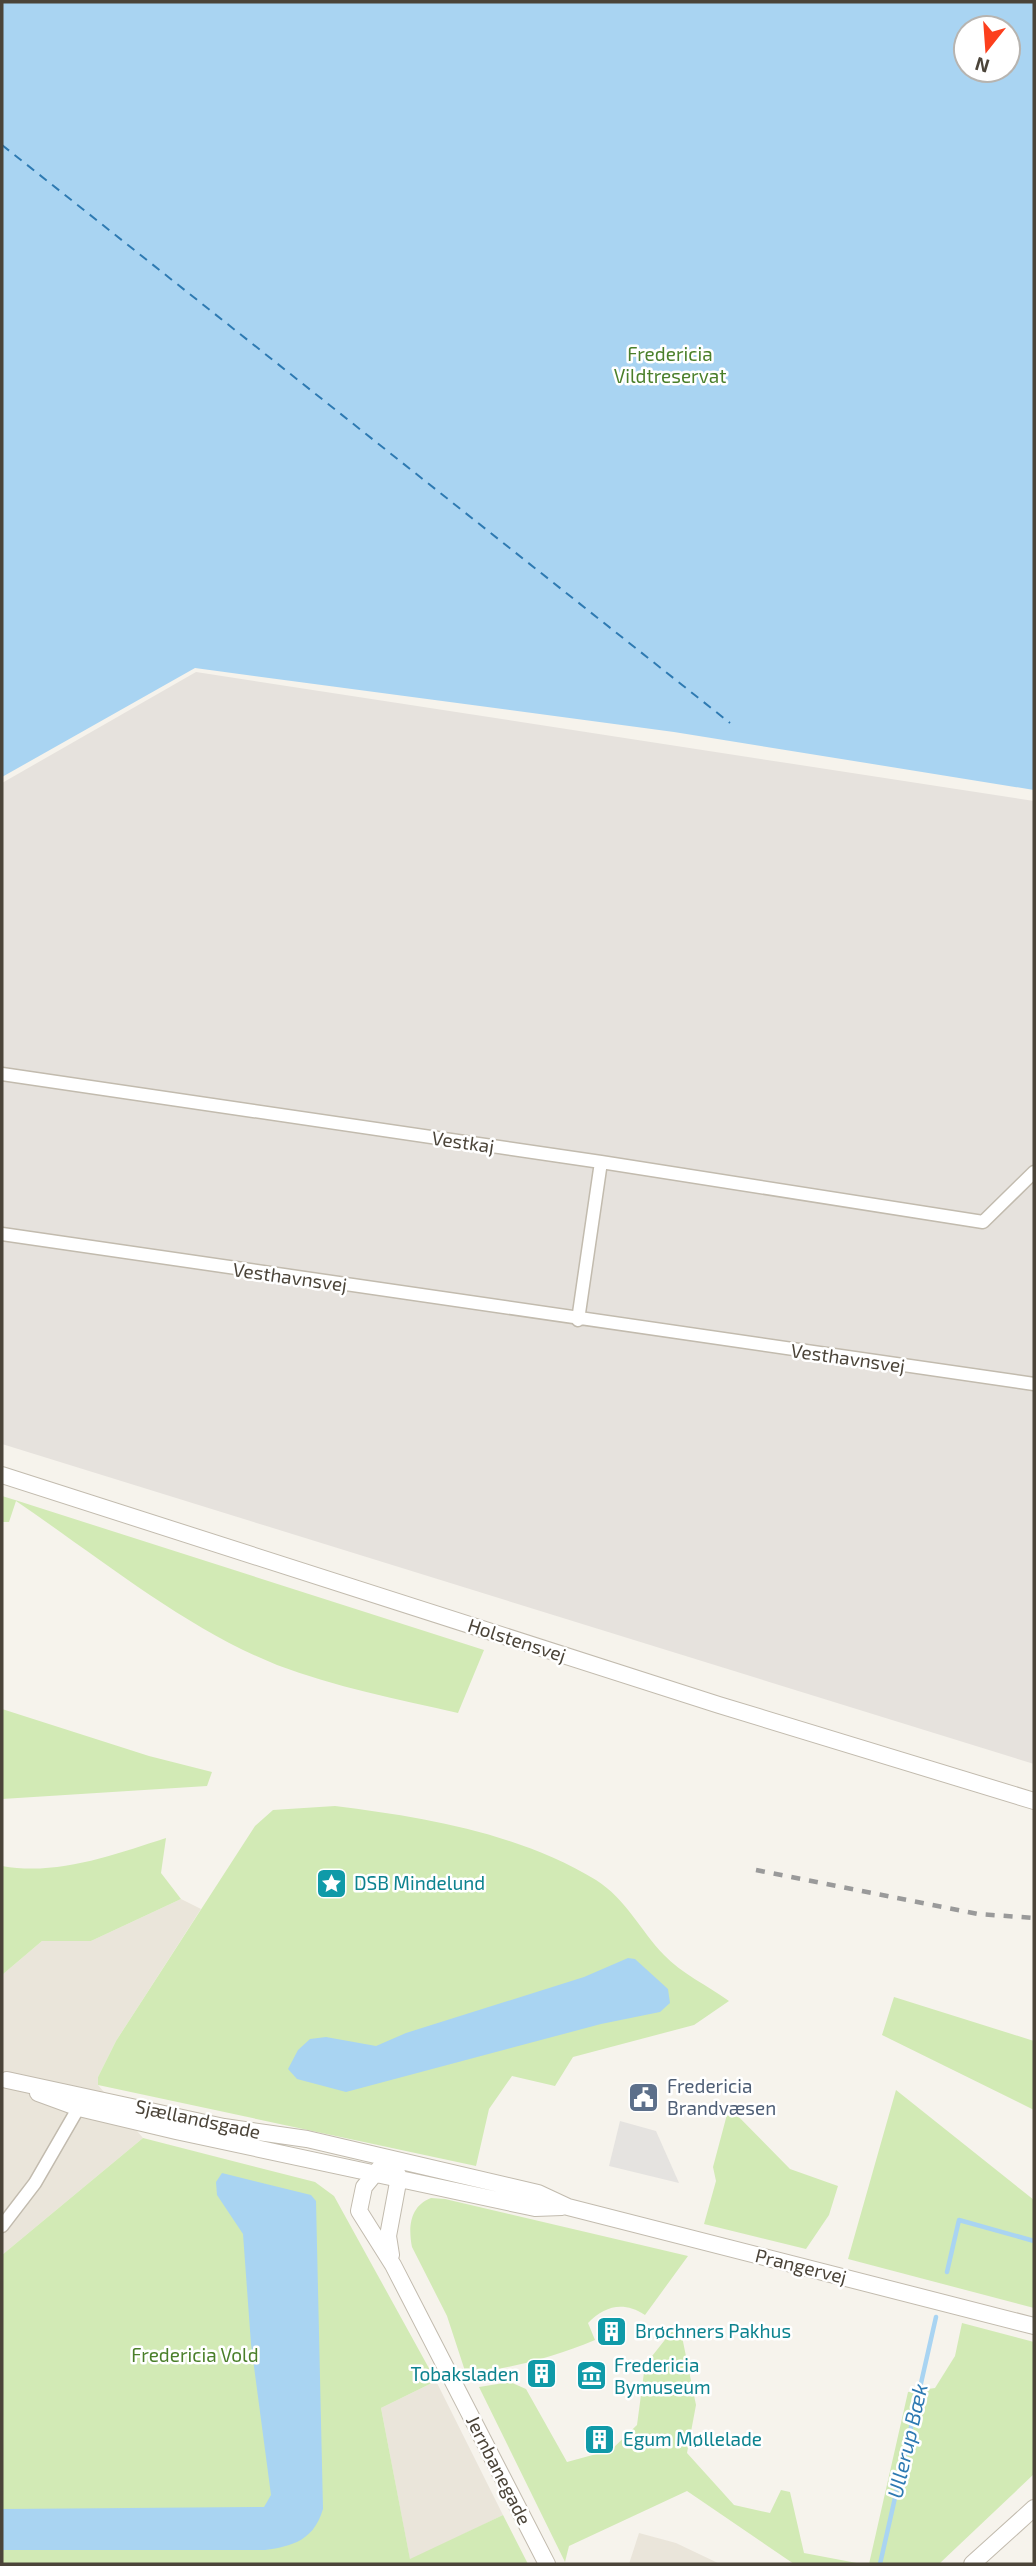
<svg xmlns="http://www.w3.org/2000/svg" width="1036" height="2566" font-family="'Exo 2',sans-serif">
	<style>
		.residential { fill: #eae5da }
		.industrial { fill: #e6e2dd }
		.green { fill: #d2eab5 }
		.parking { fill: #e5e3e0 }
		.water { fill: #a9d4f2; fill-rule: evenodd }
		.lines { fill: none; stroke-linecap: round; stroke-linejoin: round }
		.stream { stroke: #a9d4f2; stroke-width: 4.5 }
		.ferry { stroke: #2e7ab2; stroke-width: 2; stroke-dasharray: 9 7; stroke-linecap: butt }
		.minor-casing { stroke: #c2bbae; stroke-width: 15 }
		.tertiary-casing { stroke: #c2bbae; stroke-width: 18 }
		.minor { stroke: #fff; stroke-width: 12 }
		.tertiary { stroke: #fff; stroke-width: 16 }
		.rail { stroke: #9a9a9a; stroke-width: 4.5; stroke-dasharray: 9 9; stroke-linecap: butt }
		.labels { text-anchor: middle; stroke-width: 5; stroke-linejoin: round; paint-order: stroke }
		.park-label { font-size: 19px; fill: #4a7f2a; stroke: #fff }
		.street-label { font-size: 19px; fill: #4b4439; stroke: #fff }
		.culture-label { font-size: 19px; fill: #0d838f; stroke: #fff; text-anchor: start }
		.service-label { font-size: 19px; fill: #4e5e75; stroke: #fff; text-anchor: start }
		.water-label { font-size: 21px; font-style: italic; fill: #2e7ab2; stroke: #fff }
	</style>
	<rect width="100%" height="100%" fill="#f6f3ec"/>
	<path class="residential" d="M181 1899 201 1909 116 2041 98 2077V2085L143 2138 2 2255V1975L42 1941H91Z
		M436 2381 503 2515 410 2560 381 2408Z
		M639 2533 676 2543 720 2564H629Z"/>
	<path class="industrial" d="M196 672 1034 801V1764L2 1444V783Z"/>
	<path class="green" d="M2 1496 15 1500 484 1650 458 1713C397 1699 335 1687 277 1665 186 1629 97 1556 16 1501L9 1522H2Z
		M2 1709 149 1756 212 1772 207 1786 2 1799Z
		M335 1806C423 1817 519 1833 596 1880 626 1899 640 1930 664 1955 681 1973 708 1986 729 2001L694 2025 573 2057 555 2086 512 2076 489 2109 476 2166 98 2085V2077L116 2041 255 1826 273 1810Z
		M166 1838 161 1873 181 1899 91 1941H42L2 1975V1866C57 1876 113 1855 166 1838Z
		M894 1997 1034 2041V2110L882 2035Z
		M896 2090 1034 2200V2308L848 2259Z
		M729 2107 790 2169 838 2186 829 2215 806 2249 704 2224 716 2181 713 2167Z
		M143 2138 315 2182 334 2196 436 2381 381 2408 410 2559 503 2515 528 2564H2V2255Z
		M431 2198 445 2199 688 2256 645 2315C623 2301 605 2306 588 2323L595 2340C552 2358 512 2368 466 2374L447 2316 412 2247C408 2227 410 2206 431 2198Z
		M679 2322 696 2405 687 2453 734 2505 770 2513 781 2490 790 2492 804 2553 862 2564H794L687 2491 569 2546 565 2562 479 2387 510 2382 526 2389 567 2462 611 2450 637 2425 645 2365Z
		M962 2323 1034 2342V2474L939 2564H869L908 2392 935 2388 955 2356Z"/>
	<path class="parking" d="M620 2121 656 2131 679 2183 609 2166Z"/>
	<path class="water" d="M2 2H1034V790L674 732 195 668 2 777ZM966 28H1008V70H966Z
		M628 1958 635 1959 668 1989 670 2003 660 2012 601 2024 346 2092 297 2079 288 2069 298 2050 310 2039 326 2037 376 2046 406 2033 584 1977Z
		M222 2173 311 2195 316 2201 323 2509C314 2539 295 2546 265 2550H2V2509L264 2507 271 2495 251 2344 243 2234 217 2195 216 2182Z"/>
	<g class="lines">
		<path class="stream" d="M947 2272 959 2220 1034 2241
			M880 2564 936 2317"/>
		<path class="ferry" d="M2 145 730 723"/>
		<defs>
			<path id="minor" d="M2 1074 601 1162 983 1222 1034 1172
				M2 1234 1034 1384
				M578 1320 601 1162
				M2 2226 35 2183 83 2100"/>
			<path id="tertiary" d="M2 1475 719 1705 1034 1801
				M7 2080 224 2127 307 2139 538 2193 568 2207 1034 2326
				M38 2093 79 2108 176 2131 535 2208 562 2207
				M382 2165 364 2187 359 2211 393 2265 547 2564
				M391 2255 388 2236 399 2177 394 2168
				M972 2564 1034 2508"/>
		</defs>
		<use href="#minor" class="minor-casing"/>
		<use href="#tertiary" class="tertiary-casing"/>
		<use href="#minor" class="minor"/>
		<use href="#tertiary" class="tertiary"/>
		<path class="rail" d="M756 1870 978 1914 1034 1918"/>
	</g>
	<defs>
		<symbol id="sight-square" viewBox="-11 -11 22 22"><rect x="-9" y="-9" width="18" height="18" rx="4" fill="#0f9aa8" stroke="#fff"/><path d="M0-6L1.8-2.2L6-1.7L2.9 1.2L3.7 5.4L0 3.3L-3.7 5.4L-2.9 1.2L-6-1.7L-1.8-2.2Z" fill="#fff"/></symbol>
		<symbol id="civic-square" viewBox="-11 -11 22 22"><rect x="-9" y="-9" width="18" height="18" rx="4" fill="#5c6f8a" stroke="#fff"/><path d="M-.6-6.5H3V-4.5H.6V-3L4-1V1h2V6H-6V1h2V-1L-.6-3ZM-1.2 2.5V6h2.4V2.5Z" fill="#fff"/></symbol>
		<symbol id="building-square" viewBox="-11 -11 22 22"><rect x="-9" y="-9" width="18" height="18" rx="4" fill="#0f9aa8" stroke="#fff"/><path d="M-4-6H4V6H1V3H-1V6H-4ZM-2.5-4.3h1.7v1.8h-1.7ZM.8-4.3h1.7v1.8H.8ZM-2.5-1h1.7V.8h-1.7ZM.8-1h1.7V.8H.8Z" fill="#fff"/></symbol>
		<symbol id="museum-square" viewBox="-11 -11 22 22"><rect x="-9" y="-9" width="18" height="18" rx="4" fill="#0f9aa8" stroke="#fff"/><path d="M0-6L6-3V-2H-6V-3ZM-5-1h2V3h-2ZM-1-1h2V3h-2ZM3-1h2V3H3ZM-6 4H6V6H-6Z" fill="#fff"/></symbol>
	</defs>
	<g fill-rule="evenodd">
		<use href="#sight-square" x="314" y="1866" width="35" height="35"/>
		<use href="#civic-square" x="626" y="2080" width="35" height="35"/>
		<use href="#building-square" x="594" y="2314" width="35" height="35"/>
		<use href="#building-square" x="524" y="2356" width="35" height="35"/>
		<use href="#museum-square" x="574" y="2358" width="35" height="35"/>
		<use href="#building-square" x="582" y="2422" width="35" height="35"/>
	</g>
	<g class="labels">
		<g class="park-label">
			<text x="670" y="361">Fredericia<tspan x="670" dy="22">Vildtreservat</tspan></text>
			<text x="195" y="2362">Fredericia Vold</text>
		</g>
		<g class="street-label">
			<text transform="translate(463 1142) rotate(8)" y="7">Vestkaj</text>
			<text transform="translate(290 1277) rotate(8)" y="7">Vesthavnsvej</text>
			<text transform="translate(848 1358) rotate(8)" y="7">Vesthavnsvej</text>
			<text transform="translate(517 1640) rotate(18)" y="7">Holstensvej</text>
			<text transform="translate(198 2119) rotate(12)" y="7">Sjællandsgade</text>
			<text transform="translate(801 2266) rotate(14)" y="7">Prangervej</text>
			<text transform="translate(499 2470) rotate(63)" y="7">Jernbanegade</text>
		</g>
		<g class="culture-label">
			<text x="354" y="1890">DSB Mindelund</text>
			<text x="635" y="2338">Brøchners Pakhus</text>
			<text x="614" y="2372">Fredericia<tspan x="614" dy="22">Bymuseum</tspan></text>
			<text x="519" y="2381" text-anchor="end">Tobaksladen</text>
			<text x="623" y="2446">Egum Møllelade</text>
		</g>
		<g class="service-label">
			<text x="667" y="2093">Fredericia<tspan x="667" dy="22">Brandvæsen</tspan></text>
		</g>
		<g class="water-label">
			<text transform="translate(908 2441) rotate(-77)" y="7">Ullerup Bæk</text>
		</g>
	</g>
	<rect width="1036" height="2566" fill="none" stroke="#4b4439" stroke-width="7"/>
	<g transform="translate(987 49) rotate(197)"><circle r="33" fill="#ffffff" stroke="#b7b4b0" stroke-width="2"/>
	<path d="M0-5L12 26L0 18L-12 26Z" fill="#fc3f1d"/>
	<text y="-10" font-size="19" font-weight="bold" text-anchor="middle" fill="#4b4439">N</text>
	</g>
</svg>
